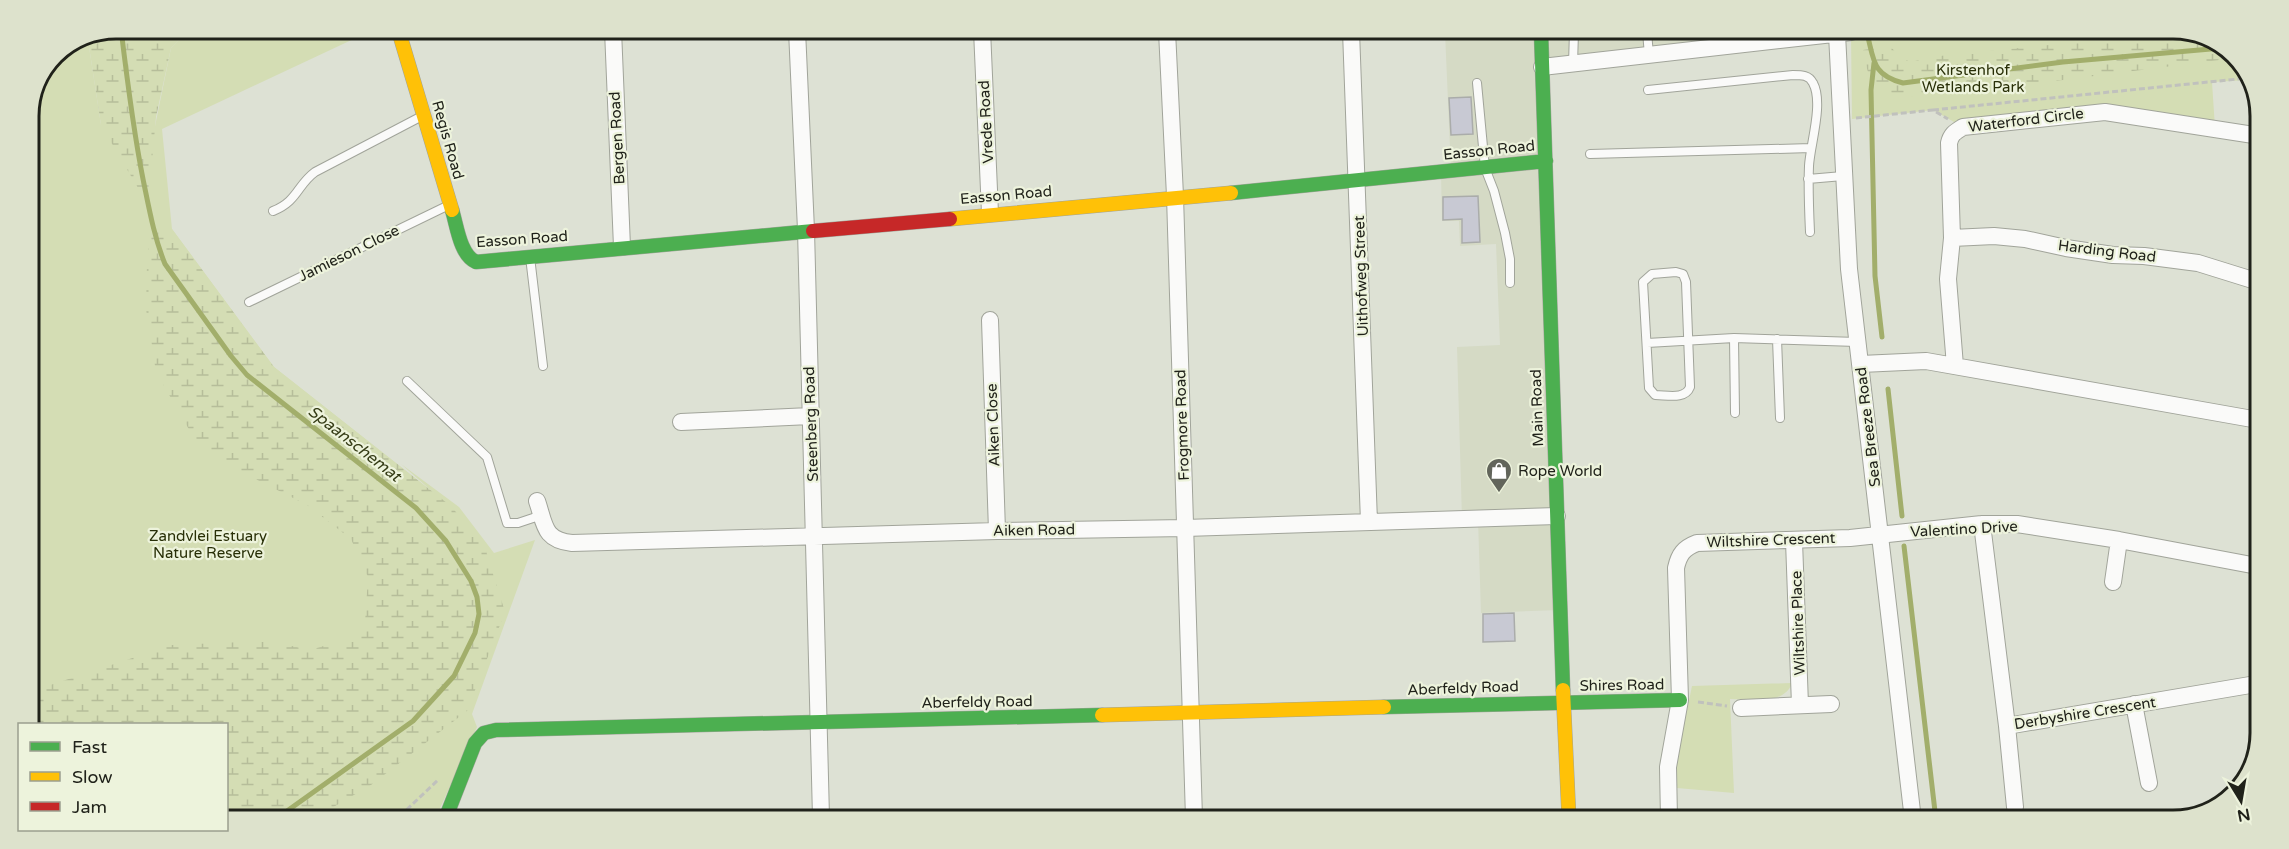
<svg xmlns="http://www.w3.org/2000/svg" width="2289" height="849" font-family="'Varela Round',sans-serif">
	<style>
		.built { fill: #d5dac5 }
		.green { fill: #d4ddb4 }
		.wetland { fill: url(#wetland-marsh) }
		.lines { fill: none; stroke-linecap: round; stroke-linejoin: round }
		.stream { stroke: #a2ae6b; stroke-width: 5 }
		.building { fill: #c8c9d3; stroke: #aaacaa; stroke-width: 1.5 }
		.lane-casing { stroke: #a1a49a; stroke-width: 10 }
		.street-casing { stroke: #a1a49a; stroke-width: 18 }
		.fast-casing { stroke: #a1a49a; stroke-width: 15 }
		.slow-casing { stroke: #a1a49a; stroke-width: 15 }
		.jam-casing { stroke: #a1a49a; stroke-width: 15 }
		.path { stroke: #c0c1bd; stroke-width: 3; stroke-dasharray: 6 3; stroke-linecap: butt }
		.lane { stroke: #fafaf9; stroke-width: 8 }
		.street { stroke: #fafaf9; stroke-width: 16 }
		.fast { stroke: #4caf50; stroke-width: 14 }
		.slow { stroke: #ffc107; stroke-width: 14 }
		.jam { stroke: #c62828; stroke-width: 14 }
		.labels { text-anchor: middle; stroke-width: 4.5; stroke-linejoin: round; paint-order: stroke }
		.park-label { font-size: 15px; fill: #282f07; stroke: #edf3dc }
		.street-label { font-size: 15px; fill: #20221a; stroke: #edf3dc }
		.poi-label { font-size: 15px; fill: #20221a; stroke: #edf3dc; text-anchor: start }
		.water-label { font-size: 16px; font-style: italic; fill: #363d17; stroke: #edf3dc }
		.rim { fill: none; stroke: #20221a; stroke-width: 3 }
	</style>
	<defs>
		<pattern id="wetland-marsh" width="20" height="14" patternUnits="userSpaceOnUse" patternTransform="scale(1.5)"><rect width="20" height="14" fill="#d4ddb4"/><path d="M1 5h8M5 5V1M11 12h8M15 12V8" fill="none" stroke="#b6bd9a"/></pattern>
	</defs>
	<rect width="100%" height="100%" fill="#dde1d4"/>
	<path class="built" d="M1445 32H1837L1542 67 1559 610 1481 613 1478 519H1462L1457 347 1500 345 1496 244 1460 246 1459 221H1442L1441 172 1451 171Z"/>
	<path class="green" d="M189 29H375L162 129 172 229 274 367 435 494 401 464 459 507 494 553 535 540 472 714 477 727 436 817 227 816 226 724H29V111L54 54 88 40 101 125 154 131 171 48Z
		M1851 33H2201L2243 63 2249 80 2212 82 2215 128 2105 112 1963 127 1933 110 1852 119Z
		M1792 683C1784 706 1750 699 1730 699L1734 793 1677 788V759L1692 686Z"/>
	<path class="wetland" d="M116 29H189L171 48 156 117 148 205 101 125 88 40Z
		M2166 33H2201L2235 58 2063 80 1894 98C1868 83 1869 78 1863 50L1890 46 1899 56 1910 62 1940 56Z
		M172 229 274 367 452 507 486 551 505 612 467 711 371 785 318 816H227L226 724H29V692L172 645 269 641 310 650 344 640 365 623 368 577 351 539 307 505 202 452 156 372 146 309 147 263 150 234Z"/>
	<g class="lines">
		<path class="stream" d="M121 29C127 79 133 129 143 179 149 208 154 237 165 264L231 356 247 375 416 508 446 541 471 581 477 597 479 614 475 633 454 676 413 721 280 816
			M1867 33C1874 60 1872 75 1903 83L2063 62 2222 48
			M1874 63 1871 90 1875 276 1882 337
			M1888 389 1902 516
			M1904 546 1936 820"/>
	</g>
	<path class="building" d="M1471 97 1473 134 1451 135 1449 98Z
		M1478 196 1480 242 1462 243V219L1443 220V197Z
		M1514 613 1515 641 1483 642V614Z"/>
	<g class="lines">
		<defs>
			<path id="lane" d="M1647 32 1649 55
				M1573 64 1574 32
				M1477 83 1485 168 1494 191 1505 233 1510 259V283
				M1648 90 1793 75C1802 75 1809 75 1813 83 1824 103 1810 145 1809 166 1808 188 1809 210 1810 232
				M1590 154 1811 148
				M1808 179 1843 176
				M273 211C298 201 297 185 315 172L424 115
				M530 257 543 366
				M1676 272 1683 274 1686 282 1690 387C1685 400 1667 395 1655 395L1649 388 1643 282 1652 274Z
				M249 302 449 205
				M1734 338 1735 413
				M1777 339 1780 418
				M1647 343 1734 338 1857 342
				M407 381 487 457 507 523H518L542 515"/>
			<path id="street" d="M613 30 622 247
				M797 30 806 230 821 817
				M982 30 990 213
				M1167 31 1175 196 1194 818
				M1351 31 1369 522
				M1837 34 1849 269 1913 820
				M1542 67 1851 32
				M1952 238 1994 236 2025 239 2066 248 2113 255 2144 256 2198 263 2259 282
				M990 320 997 531
				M1861 364 1926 361 2258 420
				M1955 366 1948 279 1952 238 1949 143C1951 134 1955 132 1963 127L2105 112 2260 136
				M681 422 810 416
				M537 501C545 524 543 540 572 543L997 531 1185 528 1557 516
				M1982 524 2007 726 2256 684
				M1794 541 1800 705
				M2113 582 2119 540
				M2134 704 2149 783
				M1741 708 1831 704
				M2007 726 2015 807
				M1669 819 1668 767 1680 700 1676 568C1679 554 1684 548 1697 543L1850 538 1982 524H2017L2119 540 2257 566"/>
			<path id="fast" d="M1541 32 1563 690
				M1231 193 1546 161
				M452 210C457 226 460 255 476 262L813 231
				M1384 707 1680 700
				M446 817 475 743 484 733 496 730 1102 715"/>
			<path id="slow" d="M398 29 452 210
				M950 219 1231 193
				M1563 690 1569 819
				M1102 715 1384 707"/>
			<path id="jam" d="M813 231 950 219"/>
		</defs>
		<use href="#lane" class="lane-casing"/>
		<use href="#street" class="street-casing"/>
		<use href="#fast" class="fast-casing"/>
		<use href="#slow" class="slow-casing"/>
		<use href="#jam" class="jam-casing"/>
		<path class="path" d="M1933 110 2248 78
			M1856 118 1933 110 1948 119
			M1698 702 1727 706
			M400 816 438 780"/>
		<use href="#lane" class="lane"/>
		<use href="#street" class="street"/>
		<use href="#fast" class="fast"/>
		<use href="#slow" class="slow"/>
		<use href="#jam" class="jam"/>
	</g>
	<defs>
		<symbol id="shop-pin" viewBox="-11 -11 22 30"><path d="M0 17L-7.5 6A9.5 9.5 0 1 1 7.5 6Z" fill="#62655b" stroke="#edf3dc"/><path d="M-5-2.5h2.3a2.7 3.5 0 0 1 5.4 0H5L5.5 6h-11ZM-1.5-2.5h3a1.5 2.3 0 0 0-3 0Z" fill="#fff"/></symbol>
	</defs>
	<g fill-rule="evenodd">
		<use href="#shop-pin" x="1484" y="456" width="30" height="40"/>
	</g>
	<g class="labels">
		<g class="park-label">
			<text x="1973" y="75">Kirstenhof<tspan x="1973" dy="17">Wetlands Park</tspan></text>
			<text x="208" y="541">Zandvlei Estuary<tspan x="208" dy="17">Nature Reserve</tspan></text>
		</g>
		<g class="street-label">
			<text transform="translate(2026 120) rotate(-7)" y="5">Waterford Circle</text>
			<text transform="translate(986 122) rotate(-93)" y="5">Vrede Road</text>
			<text transform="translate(617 138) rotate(-93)" y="5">Bergen Road</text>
			<text transform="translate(448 140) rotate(74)" y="5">Regis Road</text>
			<text transform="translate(1489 150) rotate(-6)" y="5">Easson Road</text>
			<text transform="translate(1006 195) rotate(-5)" y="5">Easson Road</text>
			<text transform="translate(522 239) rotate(-4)" y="5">Easson Road</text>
			<text transform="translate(2107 251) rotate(7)" y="5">Harding Road</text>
			<text transform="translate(349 253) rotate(-26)" y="5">Jamieson Close</text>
			<text transform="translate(1361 276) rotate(-92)" y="5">Uithofweg Street</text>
			<text transform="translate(1537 408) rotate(-92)" y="5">Main Road</text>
			<text transform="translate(811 424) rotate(-92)" y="5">Steenberg Road</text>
			<text transform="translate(993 425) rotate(-92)" y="5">Aiken Close</text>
			<text transform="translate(1182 425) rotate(-92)" y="5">Frogmore Road</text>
			<text transform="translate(1868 427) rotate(-97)" y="5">Sea Breeze Road</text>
			<text transform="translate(1964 529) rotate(-3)" y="5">Valentino Drive</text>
			<text transform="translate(1034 530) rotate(-1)" y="5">Aiken Road</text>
			<text transform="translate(1771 540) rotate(-2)" y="5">Wiltshire Crescent</text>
			<text transform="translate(1798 623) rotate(-92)" y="5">Wiltshire Place</text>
			<text transform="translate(1622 685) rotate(-1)" y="5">Shires Road</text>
			<text transform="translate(1463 688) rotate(-2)" y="5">Aberfeldy Road</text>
			<text transform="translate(977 702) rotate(-1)" y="5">Aberfeldy Road</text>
			<text transform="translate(2085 713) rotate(-9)" y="5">Derbyshire Crescent</text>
		</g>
		<g class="poi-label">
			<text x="1518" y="476">Rope World</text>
		</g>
		<g class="water-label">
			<text transform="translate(355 443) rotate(38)" y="6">Spaanschemat</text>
		</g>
	</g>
	<path d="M0 0H2289V849H0ZM116 39H2173A77 77 0 0 1 2250 116V733A77 77 0 0 1 2173 810H116A77 77 0 0 1 39 733V116A77 77 0 0 1 116 39Z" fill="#dde2cc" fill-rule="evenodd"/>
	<path class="rim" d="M116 39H2173A77 77 0 0 1 2250 116V733A77 77 0 0 1 2173 810H116A77 77 0 0 1 39 733V116A77 77 0 0 1 116 39Z"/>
	<rect x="18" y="723" width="210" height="108" fill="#edf3dc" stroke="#9b9f8e" stroke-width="1.5"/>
	<rect x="30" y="742" width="30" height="9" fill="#4caf50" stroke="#9b9f8e" stroke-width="1.5"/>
	<text x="72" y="753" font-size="18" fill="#20221a">Fast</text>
	<rect x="30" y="772" width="30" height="9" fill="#ffc107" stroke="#9b9f8e" stroke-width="1.5"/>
	<text x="72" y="783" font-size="18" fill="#20221a">Slow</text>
	<rect x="30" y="802" width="30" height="9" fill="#c62828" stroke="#9b9f8e" stroke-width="1.5"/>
	<text x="72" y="813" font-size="18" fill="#20221a">Jam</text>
	<g transform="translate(2241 801) rotate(169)" stroke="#edf3dc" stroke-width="4.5" paint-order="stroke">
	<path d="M0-4.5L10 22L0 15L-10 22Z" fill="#20221a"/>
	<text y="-9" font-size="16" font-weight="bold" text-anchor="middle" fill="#20221a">N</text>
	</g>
</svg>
